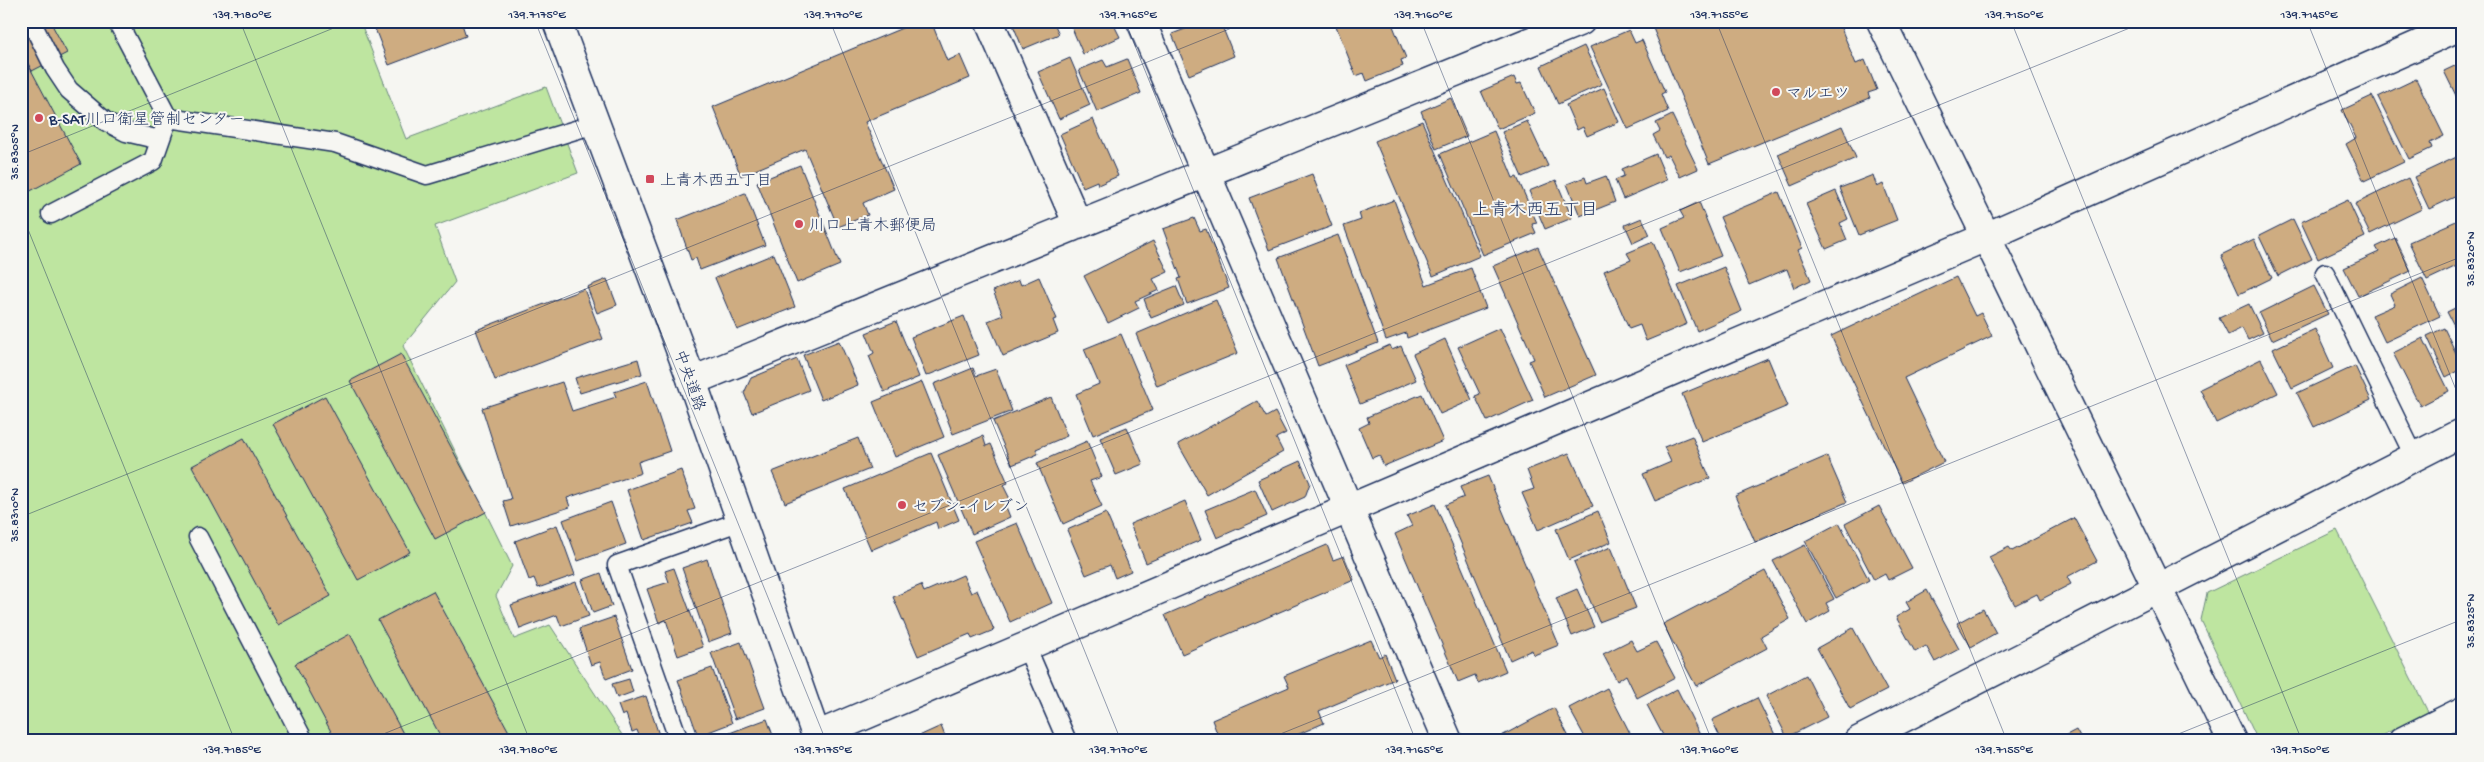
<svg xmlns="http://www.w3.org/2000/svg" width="2484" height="762" font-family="'Gochi Hand','Klee One',sans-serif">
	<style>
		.green { fill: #bee5a0; stroke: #6c8a7f }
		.building { fill: #ceac81; stroke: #1b2f5e }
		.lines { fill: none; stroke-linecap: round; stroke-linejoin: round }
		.lane-casing { stroke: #1b2f5e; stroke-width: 21 }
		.street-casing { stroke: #1b2f5e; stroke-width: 31 }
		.secondary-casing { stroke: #1b2f5e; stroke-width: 31 }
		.lane { stroke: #f6f6f2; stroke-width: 18 }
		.street { stroke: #f6f6f2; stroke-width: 28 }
		.secondary { stroke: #f6f6f2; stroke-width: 28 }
		.ticks { fill: none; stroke: #1b2f5e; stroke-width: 1; stroke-opacity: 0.45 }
		.poi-dot { fill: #d1495b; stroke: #f6f6f2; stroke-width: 2 }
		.labels { text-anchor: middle; stroke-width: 4; stroke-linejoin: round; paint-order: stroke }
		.poi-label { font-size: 16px; fill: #1b2f5e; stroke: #f6f6f2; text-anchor: start }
		.street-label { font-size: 16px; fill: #1b2f5e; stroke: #f6f6f2 }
		.neighbourhood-label { font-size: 18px; fill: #1b2f5e; stroke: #f6f6f2 }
		.neatline { fill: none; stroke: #1b2f5e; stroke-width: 2 }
		.ticks-label { font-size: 12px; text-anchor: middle; fill: #1b2f5e }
	</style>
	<rect width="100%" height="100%" fill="#f6f6f2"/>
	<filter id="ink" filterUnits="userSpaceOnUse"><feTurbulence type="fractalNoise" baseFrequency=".02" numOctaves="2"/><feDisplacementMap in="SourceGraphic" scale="10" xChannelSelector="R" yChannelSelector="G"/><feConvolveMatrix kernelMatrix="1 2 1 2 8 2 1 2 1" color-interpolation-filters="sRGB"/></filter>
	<g filter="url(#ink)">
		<path class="green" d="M21 21H360L406 139 546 87 578 173 435 226 455 282 403 346 512 566 496 596 514 639 550 625 626 741H21Z
			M2337 530 2428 712 2371 741H2258L2201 620 2207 593Z"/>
		<path class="building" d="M21 21H50L67 53 32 71 21 51Z
			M372 21H461L466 36 389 65Z
			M919 21H931L947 61 960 55 970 78 865 122 894 189 863 203 868 215 838 227 805 149 741 176 713 107Z
			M1019 21H1053L1059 34 1023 49 1013 25Z
			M1069 21H1112L1120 37 1083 54Z
			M1192 21H1220L1234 56 1189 75 1172 34 1193 26Z
			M1334 21H1391L1406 58 1401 60 1403 66 1367 81 1364 73 1356 76Z
			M1650 21H1838L1856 64 1865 60 1877 90 1868 93 1870 98 1709 164Z
			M1629 30 1635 43 1642 40 1665 92 1661 94 1668 111 1628 129 1590 47Z
			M1584 46 1602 84 1558 104 1541 66Z
			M21 51 81 164 21 196Z
			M1070 58 1090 105 1059 119 1038 72Z
			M1127 59 1141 93 1097 112 1079 70 1103 60 1107 67Z
			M2463 62V110L2444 71Z
			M1514 77 1517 84 1521 83 1535 113 1498 129 1481 91Z
			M2416 79 2444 136 2430 143 2432 148 2409 159 2378 97Z
			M1604 88 1619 122 1587 136 1583 127 1577 130 1566 105Z
			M2372 96 2404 162 2364 181 2346 144 2356 138 2342 110Z
			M1451 98 1467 136 1436 149 1421 111Z
			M1672 115 1698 169 1680 177 1669 155 1664 157 1653 135 1660 131 1656 123Z
			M1093 119 1118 176 1098 185 1097 181 1083 187 1060 134Z
			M1422 121 1480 256 1433 276 1375 141Z
			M1527 121 1548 166 1522 177 1502 132Z
			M1842 126 1856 158 1792 186 1778 154Z
			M1494 131 1513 178 1517 177 1537 223 1532 224 1536 233 1483 255 1440 154Z
			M1656 154 1667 180 1623 199 1615 180 1624 176 1622 169Z
			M2463 154V193L2429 209 2414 177Z
			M800 165 840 265 797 283 757 182Z
			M1312 174 1332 226 1269 250 1249 198Z
			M1873 175 1877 187 1883 184 1897 220 1859 235 1840 188Z
			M1606 176 1615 202 1580 216 1567 184 1585 177 1587 183Z
			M2408 178 2422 209 2370 234 2355 204Z
			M1556 180 1572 218 1545 229 1529 191Z
			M1836 191 1848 219 1840 223 1847 240 1826 249 1806 204Z
			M1779 192 1802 248 1798 250 1811 280 1794 288 1787 269 1749 285 1720 217Z
			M745 193 765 245 700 270 696 258 691 260 677 220Z
			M1394 200 1426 285 1471 268 1486 308 1407 338 1406 333 1386 340 1344 226 1361 220 1359 213Z
			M2348 200 2365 237 2318 259 2301 222Z
			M1699 202 1721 256 1680 272 1662 228 1684 218 1680 211Z
			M1194 218 1200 231 1206 229 1229 288 1187 304 1178 279 1181 278 1163 229Z
			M1642 218 1650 235 1633 243 1625 225Z
			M2463 218V263L2427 280 2409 242Z
			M2293 219 2312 259 2278 276 2259 236Z
			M1338 235 1378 343 1318 366 1278 258Z
			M2395 238 2411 271 2358 296 2344 268 2379 252 2376 247Z
			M2254 239 2272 278 2239 294 2221 255Z
			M1153 241 1168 272 1153 279 1159 290 1135 301 1139 308 1108 323 1084 276Z
			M1653 242 1687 324 1646 341 1640 325 1629 329 1604 271 1631 260 1627 253Z
			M1538 247 1596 375 1545 397 1529 361 1534 359 1493 266Z
			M774 254 795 307 737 330 715 278Z
			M1724 267 1742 311 1697 331 1678 286Z
			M1039 277 1057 319 1053 320 1058 333 1003 356 988 321 1003 315 993 291 1019 280 1021 285Z
			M1956 277 1975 316 1981 313 1992 336 1904 378 1944 462 1902 483 1831 336Z
			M2422 278 2440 316 2385 342 2372 315 2395 305 2390 294Z
			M607 279 617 305 597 313 587 287Z
			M1176 286 1184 305 1151 318 1144 299Z
			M2314 286 2328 314 2272 340 2259 313Z
			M584 289 603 339 495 380 476 330Z
			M1216 300 1238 353 1157 386 1136 334Z
			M2249 304 2263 333 2248 340 2242 328 2228 335 2219 318Z
			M2463 304V343L2447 312Z
			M964 316 979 355 926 376 911 337Z
			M896 321 919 377 884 392 869 356 874 353 866 333Z
			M1500 328 1533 400 1487 421 1475 396 1480 394 1458 347Z
			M2444 328 2463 368 2446 377 2427 336Z
			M2315 329 2333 368 2292 388 2273 349Z
			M1121 334 1153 410 1093 435 1076 394 1099 384 1084 349Z
			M2423 338 2449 391 2420 406 2393 353Z
			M1445 339 1472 400 1440 414 1413 354Z
			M839 341 858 385 821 400 803 355Z
			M1390 345 1392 350 1401 346 1416 380 1360 404 1344 365Z
			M401 354 486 512 435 539 350 381Z
			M1768 358 1788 406 1702 442 1682 394Z
			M638 359 642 374 580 393 575 378Z
			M797 359 809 390 752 413 744 393 751 378Z
			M2261 359 2278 393 2216 423 2200 389Z
			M2355 366 2371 400 2314 427 2297 393Z
			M973 368 976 376 996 369 1012 411 953 434 934 384Z
			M647 381 670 451 638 462 641 473 567 498 570 507 511 526 503 501 511 499 482 408 562 382 572 411 616 397 614 392Z
			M922 382 944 437 895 457 873 402Z
			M1422 394 1443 441 1384 466 1379 455 1372 458 1359 428 1369 423 1367 417Z
			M325 396 410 552 358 580 273 424Z
			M1051 397 1067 436 1036 449 1038 454 1012 465 993 421Z
			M1257 401 1266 417 1275 412 1286 433 1276 438 1283 452 1207 495 1178 444Z
			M1127 427 1143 464 1116 475 1100 438Z
			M983 436 986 446 991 444 1008 483 1003 485 1010 499 1004 502 1010 517 972 534 938 455Z
			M1692 436 1710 478 1655 501 1643 474 1671 462 1664 447Z
			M244 438 331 596 278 625 192 466Z
			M858 438 870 469 785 503 772 472Z
			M1087 441 1102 477 1090 481 1102 506 1063 524 1037 463Z
			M931 453 959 520 938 529 936 522 871 550 845 489Z
			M1569 453 1593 506 1538 530 1522 493 1534 489 1527 470Z
			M1827 456 1847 502 1755 542 1735 496Z
			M1300 461 1310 483 1305 497 1272 512 1258 480Z
			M681 470 695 509 688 511 693 523 644 540 627 490Z
			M1488 476 1559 645 1534 655 1532 650 1510 660 1445 505 1464 497 1460 487Z
			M1255 489 1267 516 1217 538 1205 510Z
			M1185 501 1201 540 1146 563 1130 524Z
			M611 502 626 544 578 561 563 520Z
			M1435 504 1506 671 1478 683 1475 675 1458 682 1395 534 1412 526 1407 516Z
			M1879 506 1912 568 1888 580 1885 574 1874 580 1845 524Z
			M1598 511 1611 542 1569 560 1556 529Z
			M1106 513 1131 571 1115 578 1110 565 1086 575 1067 530Z
			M2074 518 2097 561 2067 577 2071 584 2040 600 2037 594 2015 605 1989 557 2009 547 2012 551Z
			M1017 523 1052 603 1010 622 974 541Z
			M1839 523 1869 580 1836 598 1805 541Z
			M557 525 575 575 538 588 534 578 529 580 515 541Z
			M1327 545 1333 560 1344 556 1354 580 1182 654 1165 615Z
			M1805 545 1834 599 1826 603 1830 611 1807 624 1773 561Z
			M1611 547 1636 608 1599 622 1574 562Z
			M707 559 732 633 708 642 682 568Z
			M674 568 703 647 678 656 666 620 659 623 647 589 669 582 665 571Z
			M1765 571 1790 619 1761 636 1767 648 1696 686 1663 624Z
			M601 573 612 606 593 613 582 580Z
			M963 575 971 593 977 590 994 630 972 639 970 634 918 656 893 597 921 585 924 592Z
			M576 582 589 616 561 626 557 615 520 629 511 605Z
			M1577 589 1594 627 1572 636 1556 598Z
			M1927 590 1959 649 1935 662 1926 646 1915 652 1896 617 1910 609 1906 602Z
			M433 591 514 741H443L378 620Z
			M1983 609 1996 633 1971 647 1957 623Z
			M614 617 632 669 606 679 600 662 591 665 579 629Z
			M1853 628 1887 690 1850 709 1817 648Z
			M350 634 407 741H336L295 664Z
			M1371 640 1379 657 1385 654 1395 679 1319 711 1324 723 1283 741H1220L1212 720 1289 687 1284 676Z
			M1631 640 1637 651 1656 642 1675 678 1637 698 1626 675 1617 681 1603 654Z
			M741 642 765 708 735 719 711 653Z
			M712 668 732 723 698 736 678 680Z
			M1806 675 1827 717 1787 737 1766 696Z
			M629 679 633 692 617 698 612 684Z
			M1607 688 1634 741H1587L1569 708Z
			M1677 689 1703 741H1666L1647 705Z
			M646 696 661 741H641L637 730 632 732 626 714 622 716 618 705Z
			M1757 698 1778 741H1722L1712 720Z
			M1554 708 1571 741 1494 740Z
			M767 719 775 741H708Z
			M941 726 947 741H908Z
			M2076 730 2082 741H2055Z"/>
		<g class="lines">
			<defs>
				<path id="lane" d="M31 21 55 69 69 90 105 121 126 132 160 140
					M117 21 168 118
					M51 214 153 161 168 118 335 143 427 175 595 124
					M2325 273 2414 456
					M198 537 304 741
					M1026 646 1067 741
					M679 741 617 565 741 521"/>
				<path id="street" d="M989 21 1078 225
					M1141 21 1448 741
					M1881 21 2232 741
					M692 381 1581 21
					M816 736 1986 237 2463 25
					M2403 741 2463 711"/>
				<path id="secondary" d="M557 21 692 381 818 741
					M1858 741 2463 432"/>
			</defs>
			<use href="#lane" class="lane-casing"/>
			<use href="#street" class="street-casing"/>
			<use href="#secondary" class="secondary-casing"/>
			<use href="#lane" class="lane"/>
			<use href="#street" class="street"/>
			<use href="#secondary" class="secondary"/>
		</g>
	</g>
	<path class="ticks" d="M240 21 530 741M535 21 826 741M830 21 1121 741M1125 21 1416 741M1421 21 1712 741M1716 21 2007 741M2011 21 2302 741M2307 21 2463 407M21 155 351 21M21 212 235 741M21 517 1249 21M366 741 2147 21M1263 741 2463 256M2161 741 2463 619"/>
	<g class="poi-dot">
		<circle cx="1776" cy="92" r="5"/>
		<circle cx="39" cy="118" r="5"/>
		<rect x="645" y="174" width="10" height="10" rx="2.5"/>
		<circle cx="799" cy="224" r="5"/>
		<circle cx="902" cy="505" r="5"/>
	</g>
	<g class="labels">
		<g class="poi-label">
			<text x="1786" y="98">マルエツ</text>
			<text x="49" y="124">B-SAT川口衛星管制センター</text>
			<text x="660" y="185">上青木西五丁目</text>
			<text x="809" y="230">川口上青木郵便局</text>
			<text x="912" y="511">セブン-イレブン</text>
		</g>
		<g class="street-label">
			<text transform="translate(691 380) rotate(70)" y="6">中央道路</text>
		</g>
		<g class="neighbourhood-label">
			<text x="1535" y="215">上青木西五丁目</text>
		</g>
	</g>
	<rect width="2484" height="762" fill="none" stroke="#f6f6f2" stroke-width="55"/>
	<rect x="28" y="28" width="2428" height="706" class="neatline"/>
	<g class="ticks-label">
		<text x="242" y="18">139.7180°E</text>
		<text x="537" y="18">139.7175°E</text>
		<text x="833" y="18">139.7170°E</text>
		<text x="1128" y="18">139.7165°E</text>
		<text x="1423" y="18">139.7160°E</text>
		<text x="1719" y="18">139.7155°E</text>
		<text x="2014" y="18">139.7150°E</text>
		<text x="2309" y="18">139.7145°E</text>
		<text transform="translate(14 152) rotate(-90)" y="4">35.8305°N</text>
		<text transform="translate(2470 259) rotate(-90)" y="4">35.8320°N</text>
		<text transform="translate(14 515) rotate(-90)" y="4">35.8310°N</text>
		<text transform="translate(2470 621) rotate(-90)" y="4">35.8325°N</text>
		<text x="232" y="753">139.7185°E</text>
		<text x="528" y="753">139.7180°E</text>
		<text x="823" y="753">139.7175°E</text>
		<text x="1118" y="753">139.7170°E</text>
		<text x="1414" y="753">139.7165°E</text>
		<text x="1709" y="753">139.7160°E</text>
		<text x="2004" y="753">139.7155°E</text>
		<text x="2300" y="753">139.7150°E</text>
	</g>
</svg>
